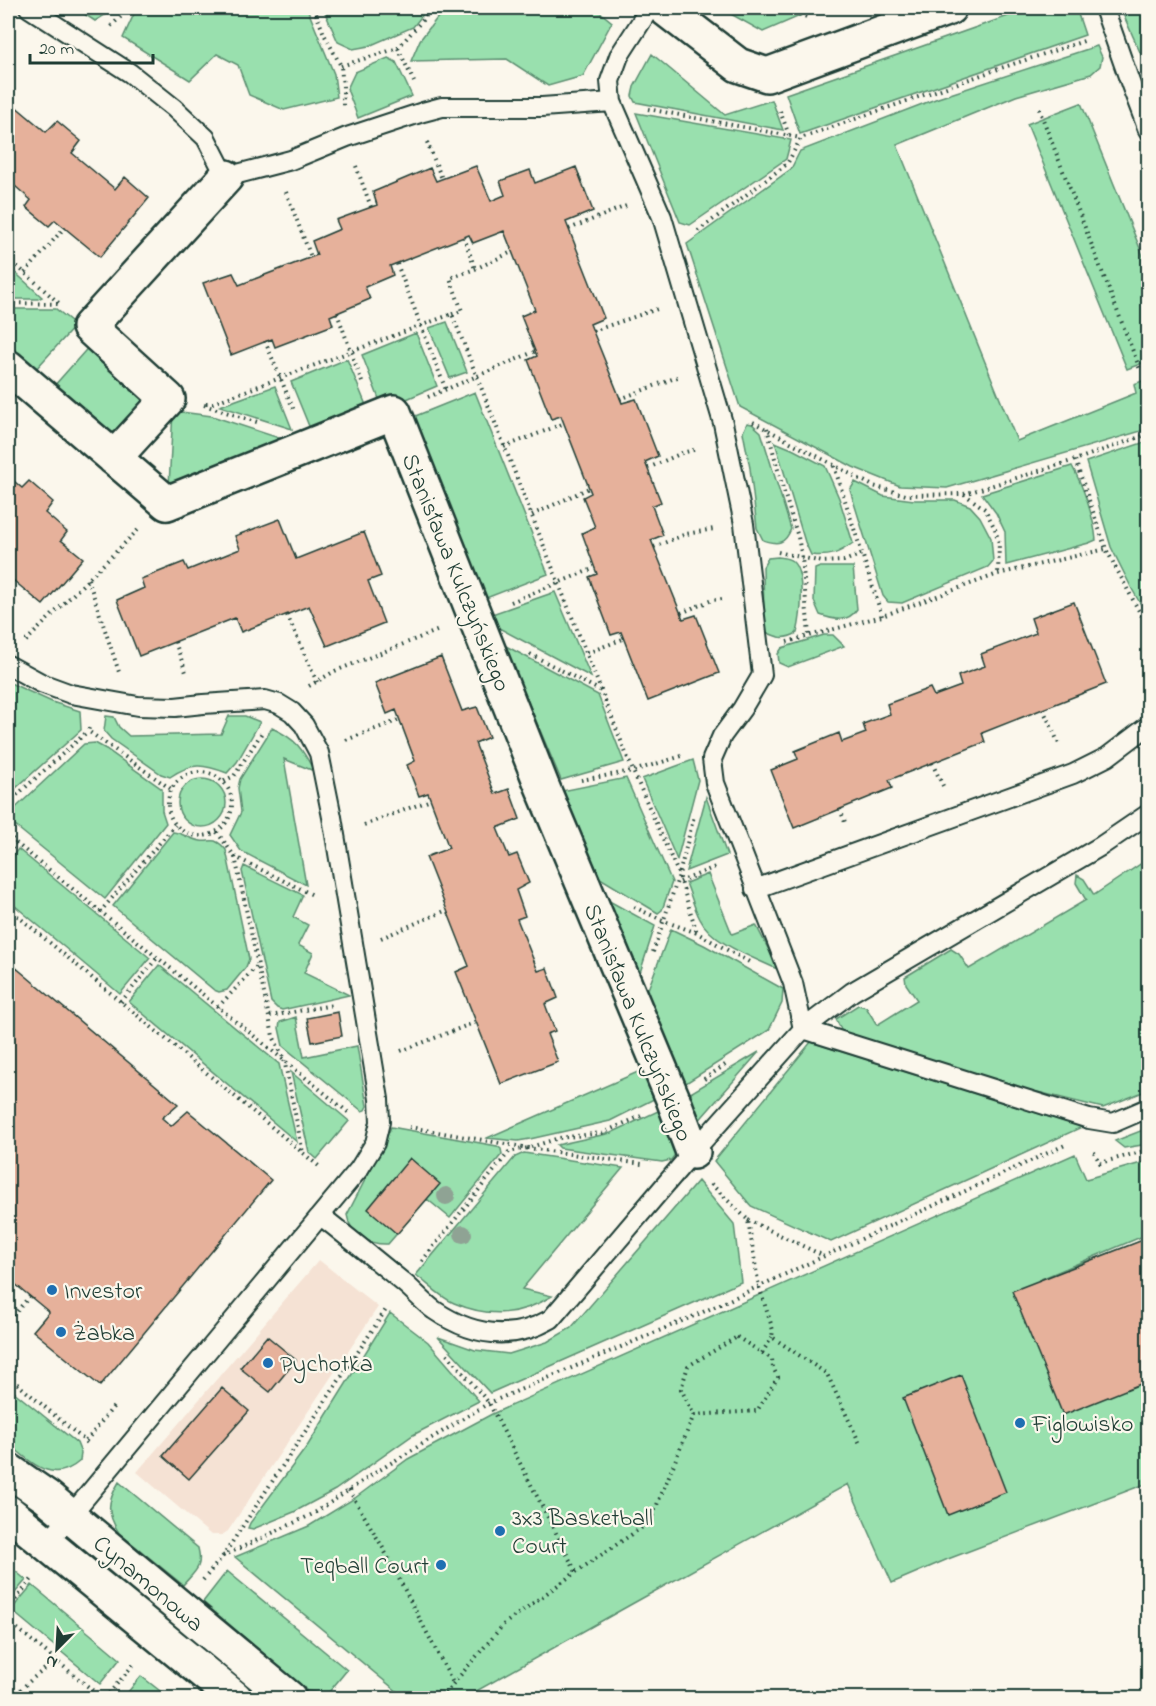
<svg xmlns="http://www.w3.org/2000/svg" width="1156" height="1706" font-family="'Indie Flower',sans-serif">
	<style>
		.built { fill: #f5e2d4 }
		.green { fill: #99e0ae; stroke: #5c8e71; stroke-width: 1.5 }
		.building { fill: #e6b19b; stroke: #1f3d34; stroke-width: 1.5 }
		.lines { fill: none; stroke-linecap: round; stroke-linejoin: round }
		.service-casing { stroke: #1f3d34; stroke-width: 22 }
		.minor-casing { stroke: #1f3d34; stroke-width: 38 }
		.path { stroke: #1f3d34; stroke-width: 4; stroke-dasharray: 1.5 4.5; stroke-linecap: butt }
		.service { stroke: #fbf7ec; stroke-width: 18 }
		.minor { stroke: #fbf7ec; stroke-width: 33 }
		.tree { fill: #8fa394 }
		.poi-dot { fill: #1f6fb2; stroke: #fbf7ec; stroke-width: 2 }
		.labels { text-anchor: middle; stroke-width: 4.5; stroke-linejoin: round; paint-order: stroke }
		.street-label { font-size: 24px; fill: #1f3d34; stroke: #fbf7ec }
		.poi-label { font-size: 24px; fill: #1f3d34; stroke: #fbf7ec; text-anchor: start }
	</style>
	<rect width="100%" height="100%" fill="#fbf7ec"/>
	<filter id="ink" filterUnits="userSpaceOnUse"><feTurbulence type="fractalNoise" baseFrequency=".0167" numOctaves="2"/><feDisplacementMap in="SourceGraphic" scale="12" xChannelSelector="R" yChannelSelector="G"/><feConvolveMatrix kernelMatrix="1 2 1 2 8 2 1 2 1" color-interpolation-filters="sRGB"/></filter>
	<g filter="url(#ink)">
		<path class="built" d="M319 1260 378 1307 228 1531 222 1535H211L137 1472Z"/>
		<path class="green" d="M75 8H116L95 21Z
			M140 8H307L334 74 337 97 284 110 249 95 238 65 217 54 190 80 123 38 134 14Z
			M323 8H428L413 27 369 46 353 49 338 42Z
			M445 8H595L612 22 583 76 548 86 507 59 411 61 420 40Z
			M720 8H784L800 16 763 32Z
			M1031 8H1076L1085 35 800 134 786 94Z
			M1123 8H1148V70L1123 14Z
			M1097 46 1102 57 1100 66 1091 74 1016 96 897 145 1017 441 1136 393 1134 384 1148 379V429L947 488 900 486 853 467 740 407 687 244 791 169 800 151 938 98Z
			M652 54 725 115 772 100 783 130 635 102 632 96 634 87Z
			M388 58 396 62 412 96 358 118 347 89 355 72Z
			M1081 103 1148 268V361L1127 369 1027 124Z
			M636 113 791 140 786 159 690 225 680 222Z
			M8 266 9 267 42 297 38 299H8Z
			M8 309H56L76 325 35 370 8 347Z
			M447 322 467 372 450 378 429 328Z
			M416 333 437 386 402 401 399 396 381 404 362 355Z
			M92 343 156 399 119 441 54 386Z
			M347 359 368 410 311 431 291 382Z
			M275 386 292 429 220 406Z
			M475 392 548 574 481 600 408 419Z
			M173 411 212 416 291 442 169 486Z
			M747 423 752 424 761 432 791 529C785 544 778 545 763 540L757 528 750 468 743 432Z
			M1148 441V617L1132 589 1111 547 1086 462Z
			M775 442 792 449 825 466 839 498 853 543C838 554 830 557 811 555L805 542Z
			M1072 466C1083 486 1094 517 1096 540L1089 543 1006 565 1005 532 996 513 982 494Z
			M855 482 883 496 914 500H955L970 506 980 517 991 538 993 561 988 567 902 603 888 602 883 596 850 490Z
			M778 557C783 558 788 558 792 561 806 573 801 617 797 633 784 640 778 638 766 632L764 621 763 567 768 558Z
			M820 567H853L857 609C848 623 834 620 820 615L814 601 815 569Z
			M555 592 591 677 497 627 492 614Z
			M824 635H833L844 646 788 667 779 663 778 654 782 648Z
			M504 645 598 695 624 762 561 780Z
			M8 682 52 702 80 711 81 730 8 795Z
			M106 716 114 717 119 727 129 736 221 734 229 716H245L260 722 237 762 227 773C203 764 192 762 170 777L161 774 111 739 104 731Z
			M272 728C296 739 302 748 314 771L284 759 306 885 241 851 230 835 241 812 238 788 240 779Z
			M95 743 106 749 162 789V811L166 823 105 899 8 820V815L84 744Z
			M693 760 698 780 677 860 642 779Z
			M626 778 672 882 662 910 658 913 600 878 562 791Z
			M178 803a24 24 0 1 1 48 0a24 24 0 1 1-48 0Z
			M706 797 727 855 686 871Z
			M173 832C183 833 191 840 201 841 206 842 211 840 215 841 220 843 223 846 226 850L249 959 246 967 227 990 219 992 214 990 113 906Z
			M18 849 150 958 120 994 8 900V862Z
			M1148 859V1090L1103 1108 1017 1087 843 1034 836 1019 858 1005 866 1007 877 1025 917 1000 906 984 905 977 951 949 959 954 969 969 1086 900 1076 883 1077 875 1084 879 1094 895Z
			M244 866 303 895 293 917 308 925 298 945 313 953 304 973 349 995 282 1010 277 1008 271 1002 242 871Z
			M708 874 732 934 756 925 779 970C755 958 712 944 700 919 694 908 691 895 686 883Z
			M602 897 655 926 637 982Z
			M671 929 704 945 783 989 782 1003 769 1030 686 1083 675 1081 645 997Z
			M159 965 279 1064 297 1142 129 1002Z
			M296 1017 304 1057 357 1046 367 1106 365 1110 362 1111 283 1046 279 1028 280 1022Z
			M811 1042 1082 1127 831 1242 751 1206 714 1161Z
			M759 1052 696 1124 687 1095Z
			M647 1068 656 1092 654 1099 610 1121 530 1139 518 1141 487 1138Z
			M291 1072 349 1121 317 1159 309 1152Z
			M658 1111 667 1112 677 1152 671 1160 662 1162 560 1148 557 1145 611 1133Z
			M391 1127 497 1146 501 1149 502 1154 450 1218 427 1199 388 1244C370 1245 350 1235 347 1215L385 1141Z
			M1148 1128V1144L1124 1148 1115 1141Z
			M524 1153 623 1168 522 1289 552 1296C520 1316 489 1318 454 1303 440 1297 428 1284 416 1275L515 1157Z
			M1075 1154 1086 1179 1148 1161V1234L1041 1279 1148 1238V1483L948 1559 892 1583 848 1484 630 1605 464 1698H405L235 1557 309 1526 355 1498 408 1459 492 1414Z
			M698 1181 734 1224 741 1282 490 1393 438 1337 475 1350 509 1354 547 1342 571 1328Z
			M390 1313 428 1342 479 1401 413 1435 335 1490 294 1512 253 1529 248 1528 250 1523 308 1445Z
			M8 1387 77 1443 81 1453 80 1461C52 1486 30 1461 8 1443Z
			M119 1482 198 1548C203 1568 195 1571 183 1585L119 1533C106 1512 107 1502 119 1482Z
			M8 1565 26 1580 8 1601Z
			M227 1571 347 1670 329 1692 318 1693 307 1691 203 1602Z
			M32 1585 120 1659 100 1684 11 1610Z
			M141 1676 169 1698H123Z"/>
		<path class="building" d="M8 100 46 132 57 121 81 141 72 153 115 189 125 177 149 198 100 257 55 220 49 226 26 207 31 200 8 180Z
			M476 166 491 201 505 195 500 181 530 170 535 183 576 167 593 211 566 222 604 318 590 324 622 403 636 399 658 456 645 462 661 502 652 506 663 535 651 540 683 619 696 615 719 673 648 701 621 632 611 635 589 577 597 574 582 533 595 527 583 497 591 493 561 416 551 419 528 360 537 356 521 316 535 310 504 231 473 243 469 235 390 266 393 275 365 287 370 299 330 316 333 325 275 347 272 339 231 355 203 283 233 273 239 285 317 255 312 241 340 229 336 220 377 205 373 192 430 168 436 181Z
			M8 476 22 488 29 481 53 502 45 513 67 532 61 540 83 558 43 605 8 576Z
			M280 519 296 559 364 532 381 576 368 581 384 623 327 646 309 606 241 632 235 618 139 656 117 600 144 588 141 579 184 562 188 570 240 549 235 536Z
			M1074 602 1106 684 982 733 985 742 889 780 892 788 794 828 771 770 798 759 795 751 839 733 842 742 866 733 863 724 890 714 887 704 930 688 934 696 961 686 958 676 985 666 981 654 1036 633 1031 618Z
			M441 657 462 711 477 707 489 737 475 743 495 794 509 789 520 819 497 828 509 857 517 854 529 883 516 890 525 916 517 919 538 971 547 968 558 998 545 1004 555 1031 547 1034 558 1062 501 1084 456 972 469 966 426 857 449 848 428 793 419 796 407 765 415 761 396 710 387 714 375 683Z
			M8 961 178 1104 162 1118 171 1126 188 1111 271 1180 100 1386 33 1331 49 1312 15 1284 8 1293Z
			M338 1012 342 1036 312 1042 307 1018Z
			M410 1158 440 1184 397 1234 368 1209Z
			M1148 1238V1381L1063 1415 1012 1291Z
			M267 1336 296 1360 270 1392 240 1368Z
			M961 1375 1006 1492 948 1515 903 1398Z
			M222 1388 249 1411 189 1479 163 1456Z"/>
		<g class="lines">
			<defs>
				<path id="service" d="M29 8 130 73 174 108 206 138 226 177 291 160 347 137 423 112 442 107H542L612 102
					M650 8 619 56 610 81 612 102 662 217 723 423 744 524 762 675 742 709 722 736 712 759 715 783 793 983 803 1029
					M1104 8 1131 85 1148 130
					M8 665 41 683 71 694 138 706 175 707 203 704 265 700 279 704 292 712 304 725 319 753 332 817 379 1099 380 1122 375 1143 359 1169 47 1544
					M755 889 1073 774 1107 757 1148 726
					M803 1029 1089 1119 1113 1123 1148 1108
					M321 1216C349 1238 376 1260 404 1283 414 1291 423 1302 434 1310 472 1336 511 1342 551 1319L693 1152 803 1029 852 992 1101 846 1148 814"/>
				<path id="minor" d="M664 8 738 65 767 75 949 8
					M8 367 167 503 394 412 542 786 673 1099 693 1152
					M114 458 168 399 89 327 226 177
					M8 1470 47 1497 289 1698
					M8 1512 235 1698"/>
			</defs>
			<use href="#service" class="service-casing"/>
			<use href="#minor" class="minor-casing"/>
			<path class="path" d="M314 8 324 34 341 66 343 87V106
				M789 8 810 19
				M111 26 130 8
				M398 48 433 8
				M341 66 398 48 414 82
				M648 109 801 138
				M1039 109 1141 372
				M780 111 789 135
				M427 142 442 179
				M356 166 371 207
				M286 192 311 257
				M569 229 626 206
				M698 231 787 164 801 138 1001 68 1084 41
				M464 237 475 269
				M8 258 60 304
				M397 264 446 390
				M25 273 65 227
				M8 303 60 304
				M337 313 363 385
				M452 314 462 311 450 278 475 269 512 252
				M593 331 657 309
				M265 341 295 413
				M428 397 536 351
				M620 399 680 376
				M206 403H213L452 314 633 771 679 875 697 933
				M204 405 260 423
				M753 422 873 486 906 495 964 494 1075 460
				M767 428 783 489 798 537 802 558 809 635
				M1148 434 1075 460 1106 549 1148 628
				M504 447 565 423
				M834 466 882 616
				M648 468 682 453 697 449
				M964 494 985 509 995 529 999 543 998 574
				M532 515 589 488
				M654 547 686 534 714 529
				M778 552 822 562 844 561 862 554
				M88 579 119 672
				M511 602 595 568
				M681 613 712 600 722 599
				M287 615 317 682
				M26 641 140 528
				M175 642 187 675
				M787 642 882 616 998 574 1106 549
				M587 653 623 639
				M530 654 601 691
				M309 686 335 671 439 630
				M1043 709 1060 746
				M89 728 88 731 171 789
				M346 740 399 720
				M932 763 945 790
				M168 804a32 32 0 1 1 64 0a32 32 0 1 1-64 0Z
				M581 780 633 771 682 756
				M224 781 234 776 263 731
				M8 803 88 731
				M840 809 846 825
				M364 825 431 800
				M217 832 235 857 313 895
				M8 834 16 843 349 1113
				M8 853 16 843
				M235 857 273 1036 284 1059 303 1153
				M680 882 715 867
				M634 907 664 921 697 933 751 963
				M8 908 321 1168
				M100 912 175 825
				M381 938 447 910
				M653 952 679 875 694 816
				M121 1002 157 958
				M218 1007 258 965
				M270 1016 333 1005
				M401 1051 476 1022
				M704 1079 728 1063
				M409 1127 528 1148 642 1164
				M1094 1152 1100 1163 1148 1150
				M711 1184 748 1220 759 1287 773 1330 772 1337 827 1374 861 1446
				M748 1220 824 1256
				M422 1261 509 1152 528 1148 559 1138 602 1133 641 1116
				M9 1320 30 1296
				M737 1337 772 1359 773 1368 778 1377 757 1411 694 1415 681 1389 688 1366Z
				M762 1353 772 1337
				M447 1354 489 1403 576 1572
				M8 1376 90 1445
				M86 1441 114 1406
				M349 1490 383 1548 453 1683
				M223 1556 313 1514 378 1471 489 1403 701 1313 1065 1145
				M203 1580 223 1556 387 1308
				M8 1609 32 1579
				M8 1621 102 1698
				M12 1698 32 1679 55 1661
				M105 1698 134 1664
				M441 1698 504 1624 576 1572 650 1522 694 1415"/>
			<use href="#service" class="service"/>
			<use href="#minor" class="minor"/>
		</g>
		<g class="tree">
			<circle cx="446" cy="1196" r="9"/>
			<circle cx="463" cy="1234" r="9"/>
		</g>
	</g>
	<g class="poi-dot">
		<circle cx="52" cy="1290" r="6"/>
		<circle cx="61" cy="1332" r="6"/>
		<circle cx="268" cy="1363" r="6"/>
		<circle cx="1020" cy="1423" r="6"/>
		<circle cx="500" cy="1531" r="6"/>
		<circle cx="441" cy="1565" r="6"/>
	</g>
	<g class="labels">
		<g class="street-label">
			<text transform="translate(457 572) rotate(68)" y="8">Stanisława Kulczyńskiego</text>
			<text transform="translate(639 1022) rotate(68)" y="8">Stanisława Kulczyńskiego</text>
			<text transform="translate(149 1583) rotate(40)" y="8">Cynamonowa</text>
		</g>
		<g class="poi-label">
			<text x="64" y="1298">Investor</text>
			<text x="73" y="1340">Żabka</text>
			<text x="280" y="1371">Pychotka</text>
			<text x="1032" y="1431">Figlowisko</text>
			<text x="512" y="1525">3x3 Basketball<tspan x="512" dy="28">Court</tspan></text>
			<text x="429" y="1573" text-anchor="end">Teqball Court</text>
		</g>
	</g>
	<rect width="1156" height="1706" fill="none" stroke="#fbf7ec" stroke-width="30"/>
	<rect x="15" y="15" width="1126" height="1676" fill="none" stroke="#1f3d34" stroke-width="2" filter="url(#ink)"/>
	<g transform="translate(57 1649) rotate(204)" stroke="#fbf7ec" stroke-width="4.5" paint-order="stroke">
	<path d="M0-4.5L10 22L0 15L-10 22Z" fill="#1f3d34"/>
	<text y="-9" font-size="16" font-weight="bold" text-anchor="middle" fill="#1f3d34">N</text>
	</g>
	<path d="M30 54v9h123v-9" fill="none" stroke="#1f3d34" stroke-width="3"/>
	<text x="39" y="54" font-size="18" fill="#1f3d34" stroke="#fbf7ec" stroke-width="4.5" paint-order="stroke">20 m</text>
</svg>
